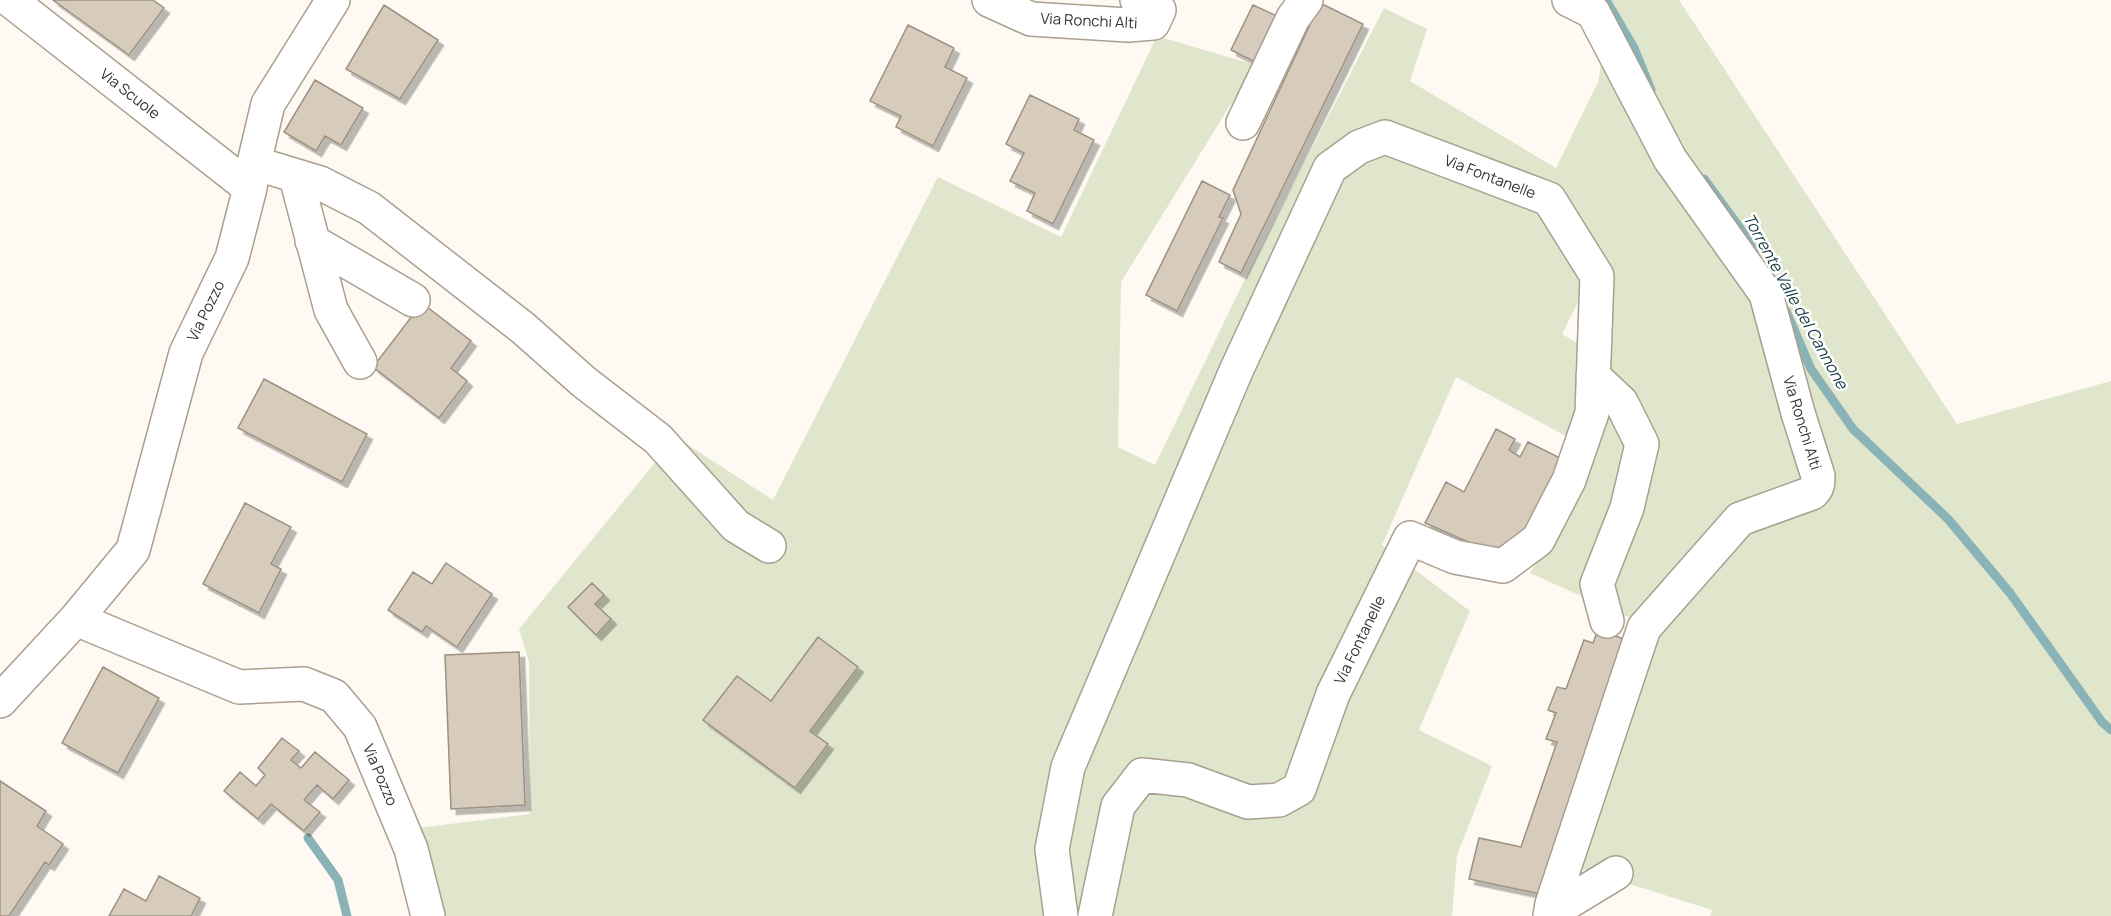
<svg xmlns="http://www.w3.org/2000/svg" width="2111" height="916" font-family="Manrope,sans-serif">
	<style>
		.green { fill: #e0e6cc }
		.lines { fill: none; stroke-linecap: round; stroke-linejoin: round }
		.stream { stroke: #8ab3b7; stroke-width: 9 }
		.building { fill: #d7ccbc; stroke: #9c9182; stroke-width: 1.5; filter: url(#shadow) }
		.minor-casing { stroke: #aa9f90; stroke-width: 36 }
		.minor { stroke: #fff; stroke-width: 33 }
		.labels { text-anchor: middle; stroke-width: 5; stroke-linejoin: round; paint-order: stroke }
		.street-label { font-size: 15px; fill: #37322c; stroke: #fff }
		.water-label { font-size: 16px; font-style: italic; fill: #11393e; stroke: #fff }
	</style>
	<defs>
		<filter id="shadow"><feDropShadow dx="5.5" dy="5.5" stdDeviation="0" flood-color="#0004"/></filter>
	</defs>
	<rect width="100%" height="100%" fill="#fef9f2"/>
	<path class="green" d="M1596 0H1679L1957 424 2111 381V916H1710L1712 910 1579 868 1659 638 1650 628 1743 522 1828 491 1777 317 1810 365 1770 275 1734 213 1675 150Z
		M1384 8 1427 29 1410 81 1556 168 1598 82 1603 54 1763 297 1810 483 1639 622 1530 573 1574 495 1604 270 1567 214 1357 137 1075 729 1048 916H437L394 831 530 814 529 662 519 629 676 437 773 500 938 177 1061 237 1157 36 1255 65 1121 282 1118 447 1155 465 1244 281Z
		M1389 145 1534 202 1587 284 1562 334 1584 347 1577 442 1456 377 1382 545 1392 554 1279 794 1152 766 1089 916H1067V801L1331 181Z
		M1406 563 1470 611 1419 730 1492 766 1457 855 1452 916H1105L1124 819 1151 781 1275 812Z"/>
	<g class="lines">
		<path class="stream" d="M1606 0 1634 48 1651 90
			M1704 179 1745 235 1754 251
			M1786 311 1811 369 1853 429 1948 519 2010 593 2102 722 2111 730
			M308 838 338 880 347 916"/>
	</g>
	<path class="building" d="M53 0H153L164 8 129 55Z
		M1320 3 1363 24 1241 273 1219 262 1241 214 1233 190Z
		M384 5 438 40 400 99 346 69Z
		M1253 5 1277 16 1255 62 1231 50Z
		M908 25 954 48 945 67 967 78 933 146 896 127 901 116 870 101Z
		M315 80 363 108 341 145 325 136 316 151 284 132Z
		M1030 95 1079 119 1074 130 1094 140 1053 224 1027 211 1035 193 1010 181 1024 153 1006 144Z
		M1202 181 1230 195 1219 217 1223 218 1177 311 1146 295Z
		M422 303 471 341 451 368 467 381 439 418 373 367Z
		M264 379 367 434 342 482 238 428Z
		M1496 429 1515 439 1509 450 1520 457 1528 442 1566 461 1529 534 1500 556 1425 523 1446 482 1464 492Z
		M245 503 291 527 271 564 281 569 259 613 203 584Z
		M446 563 492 594 457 647 426 626 422 632 388 610 413 572 432 584Z
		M592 583 604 595 595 604 611 619 596 635 568 607Z
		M1598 630 1624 639 1550 896 1469 879 1479 838 1521 847 1557 742 1546 739 1556 713 1548 710 1557 687 1566 689 1584 640 1593 643Z
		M818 637 858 667 810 731 828 744 795 788 703 720 737 676 771 701Z
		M519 652 525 805 451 809 445 655Z
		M103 667 159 698 118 773 62 743Z
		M282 738 299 751 291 760 301 768 315 752 349 780 333 799 317 785 304 800 320 812 304 831 271 804 258 819 224 791 240 772 256 786 265 775 258 768Z
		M0 781 46 811 37 826 63 844 49 865 45 862 9 916H0Z
		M159 876 200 898 191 916H109L124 889 146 901Z"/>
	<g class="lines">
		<defs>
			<path id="minor" d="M10 0 250 188
				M989 0 1031 19 1128 25 1153 23 1159 10 1137 0
				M1243 123 1293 18 1306 0
				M254 163 320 183 369 208 523 328 584 382 658 439 736 526 769 546
				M296 177 331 310 360 362
				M312 241 413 300
				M1593 376 1621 402 1642 444 1627 508 1597 584 1607 621
				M76 619 239 687 304 684 334 696 360 727 411 849 428 916
				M0 701 76 619 133 550 186 353 232 258 250 188 254 163 268 104 333 0
				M1552 904H1565L1616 873
				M1061 916 1052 849 1068 767 1236 371 1330 168 1359 147 1385 137 1549 199 1597 276 1592 413 1569 480 1538 540 1503 566 1455 557 1410 538 1333 694 1299 789 1279 800 1248 802 1188 780 1142 775 1118 806 1095 916
				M1550 916 1552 904 1644 628 1740 519 1812 493C1818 488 1818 483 1818 476L1798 413 1766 294 1670 159 1593 12 1569 0"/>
		</defs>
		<use href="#minor" class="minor-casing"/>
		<use href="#minor" class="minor"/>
	</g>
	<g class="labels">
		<g class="street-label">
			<text transform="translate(1089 21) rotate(3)" y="5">Via Ronchi Alti</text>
			<text transform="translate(130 94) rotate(38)" y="5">Via Scuole</text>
			<text transform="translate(1490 177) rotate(21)" y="5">Via Fontanelle</text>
			<text transform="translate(206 311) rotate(-64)" y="5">Via Pozzo</text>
			<text transform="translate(1802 423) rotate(73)" y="5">Via Ronchi Alti</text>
			<text transform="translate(1360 640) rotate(-64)" y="5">Via Fontanelle</text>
			<text transform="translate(380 775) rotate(67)" y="5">Via Pozzo</text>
		</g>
		<g class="water-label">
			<text transform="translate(1796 301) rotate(61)" y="6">Torrente Valle del Cannone</text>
		</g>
	</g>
</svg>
